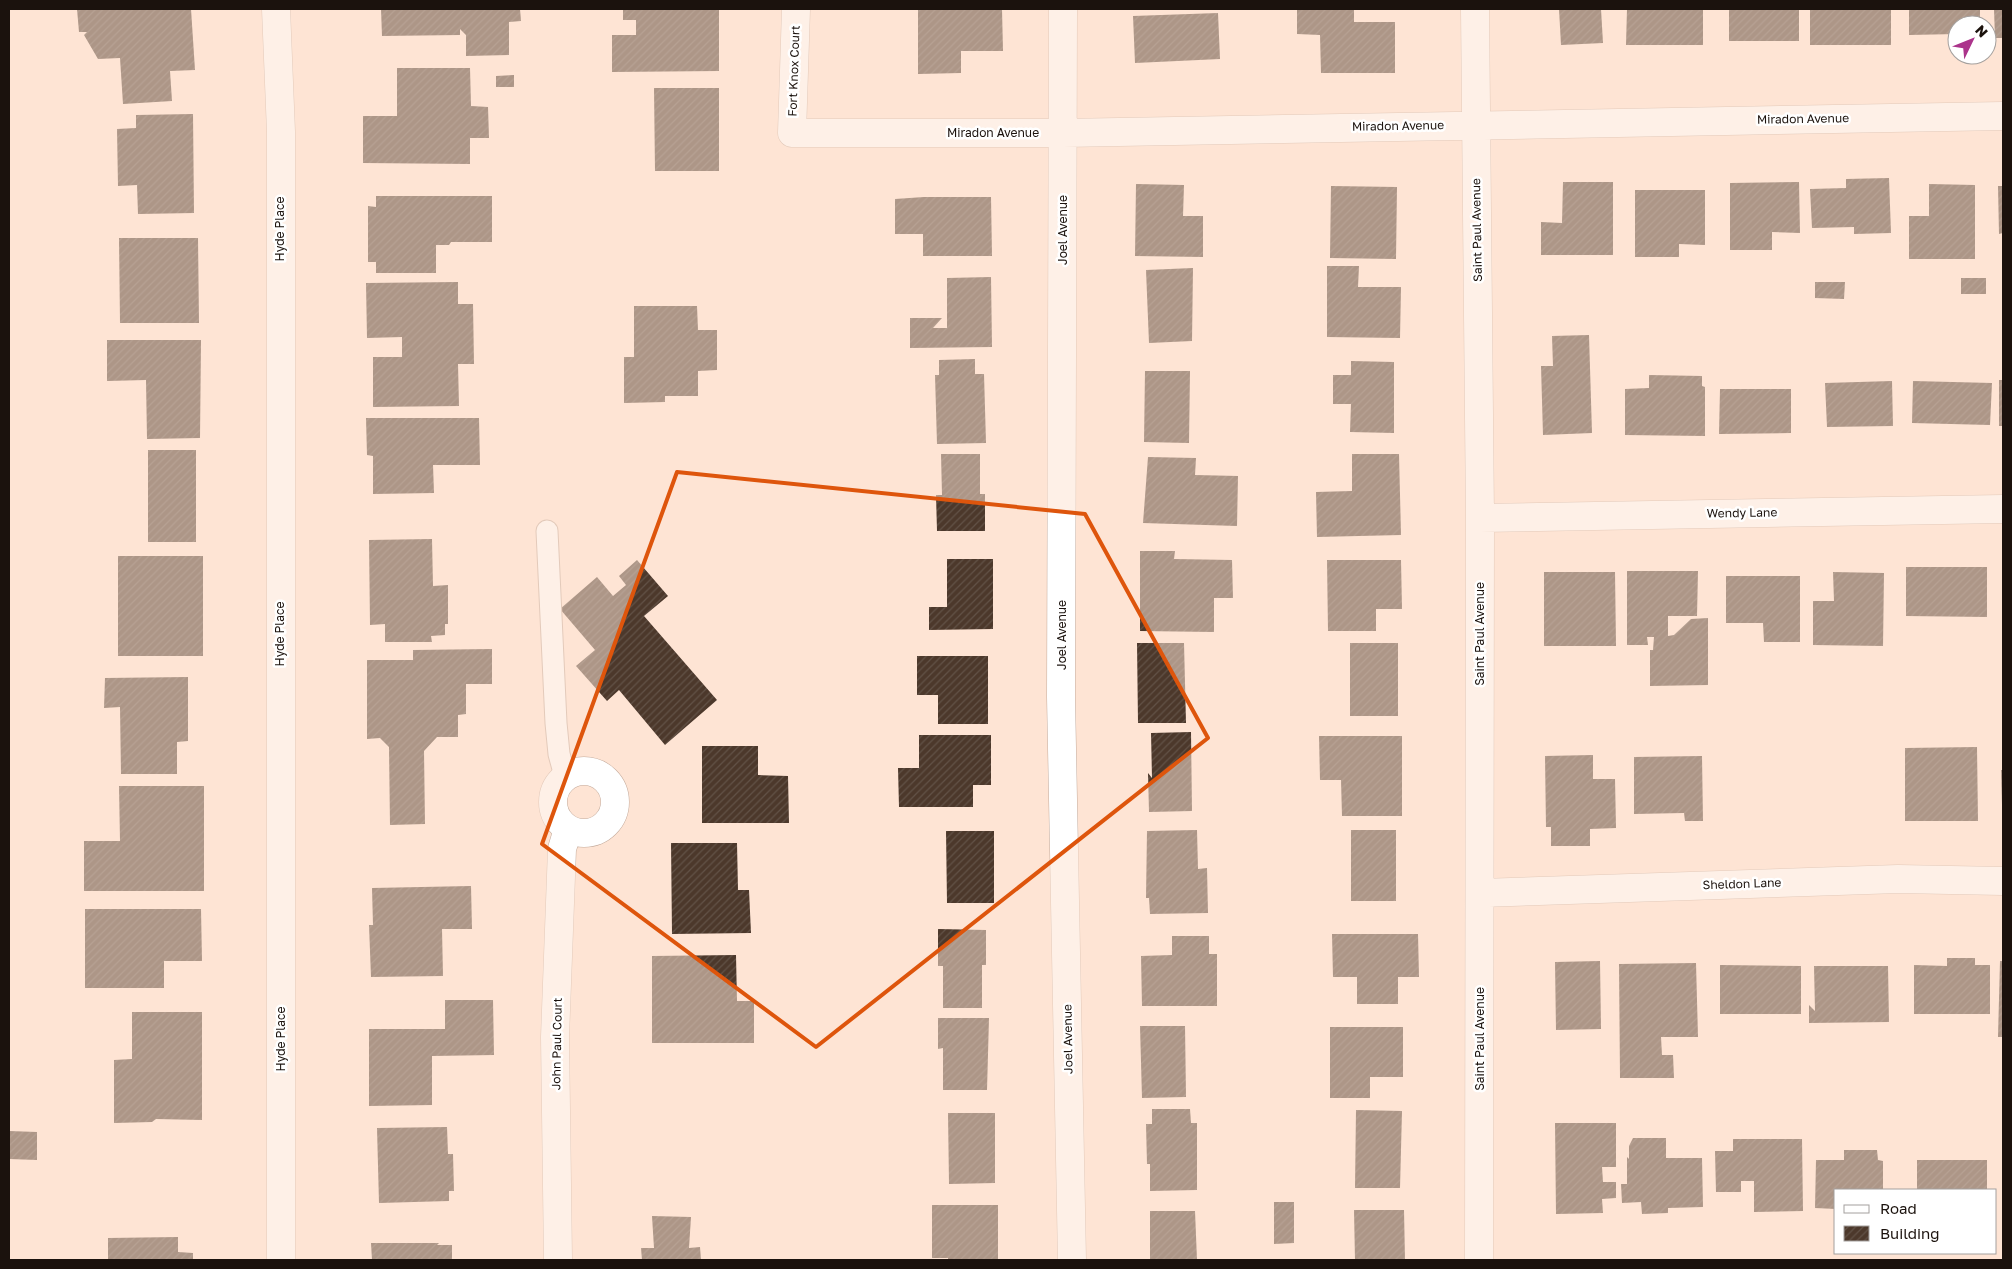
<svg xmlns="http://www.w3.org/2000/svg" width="2012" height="1269" font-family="'Golos Text',sans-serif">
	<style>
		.building { fill: url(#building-hatch) }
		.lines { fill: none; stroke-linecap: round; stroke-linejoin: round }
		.service-casing { stroke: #c4ab9c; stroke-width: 23 }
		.minor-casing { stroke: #c4ab9c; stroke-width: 29 }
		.service { stroke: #fff; stroke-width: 21 }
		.minor { stroke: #fff; stroke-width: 28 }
		.marked { fill: none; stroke: #de550c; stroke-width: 4; stroke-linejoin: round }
		.labels { text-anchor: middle; stroke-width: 5; stroke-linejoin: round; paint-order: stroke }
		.street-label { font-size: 12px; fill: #1b120d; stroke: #fff }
	</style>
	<defs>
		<pattern id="building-hatch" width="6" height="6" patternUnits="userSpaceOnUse" patternTransform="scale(1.25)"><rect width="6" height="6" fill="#4c382b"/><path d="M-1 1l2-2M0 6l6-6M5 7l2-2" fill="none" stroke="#625247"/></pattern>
	</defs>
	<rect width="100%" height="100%" fill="#fee4d4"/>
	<path class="building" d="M77 9H191L195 70 170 71 172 101 123 104 120 58 98 59 84 35 87 32H79Z
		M381 9H520L521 21 509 22V55L466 56V35L460 29V35L382 36Z
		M623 9H719V71L612 72V35H636V20H623Z
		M918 9H1002L1003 51H961V73L918 74Z
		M1297 9H1354V22H1395V73H1321L1320 35 1297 34Z
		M1559 9H1601L1603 43 1561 45Z
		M1627 9H1703V45H1626Z
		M1729 9H1799V41H1729Z
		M1810 9H1891V45H1810Z
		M1909 9H1980V25H1957V34L1909 35Z
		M1994 9H2003V38H1995Z
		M1218 13 1220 59 1135 63 1133 16Z
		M397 68H470L471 106 488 107 489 138H470V164L363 163V116H397Z
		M514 75V87H496V76Z
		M654 88H719V171H655Z
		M193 114 194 213 138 214 137 185 118 186 117 129 136 128V115Z
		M1889 178 1891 233 1854 234V227L1812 228 1810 189 1846 188V179Z
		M1563 182H1613V255H1541V222L1562 223Z
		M1799 182 1800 233 1772 232V250H1730V183Z
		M1136 184 1184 185 1183 216H1203V257L1135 256Z
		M1929 184 1975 185V259H1909V216H1929Z
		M1331 186 1397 187 1396 259 1330 258Z
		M1998 186H2003V233L1999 234Z
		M1635 190H1705V245L1679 244V257H1635Z
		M376 196H492V242H451L449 245H436V273H376V262H368V206L376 207Z
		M924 197H991L992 256H923V234H895V199Z
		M119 238H198L199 323H120Z
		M1327 266H1359L1358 287H1401L1400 338 1327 337Z
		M1193 268 1192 341 1149 343 1146 270Z
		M991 277 992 347 910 348V318H942L933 328H947V278Z
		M1961 278H1986V294H1961Z
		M458 282V304H473L474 364H458L459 406 373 407V357H402V337L367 338 366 283Z
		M1815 282H1845L1844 299 1815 298Z
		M634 306H697L698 330H717V370L698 371V396H665V402L624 403V357H634Z
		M1589 335 1592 433 1543 435 1541 366H1553L1552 336Z
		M107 340H201L200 438 147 439 146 380 107 381Z
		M975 359V374H984L986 443 937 444 935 375H939V360Z
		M1351 361 1394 362V433L1350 432 1351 404H1333V375H1351Z
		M1145 371H1190L1189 443 1144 442Z
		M1649 375 1702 376V386L1705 387V436L1625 435V389L1649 388Z
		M1999 380H2003V426H1999Z
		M1892 381 1893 426 1827 427 1825 383Z
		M1913 381 1992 383 1990 425 1912 423Z
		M1720 389H1791V433L1719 434Z
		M366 418H479L480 465H433L434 493 373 494V456L367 455Z
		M148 450H196V542H148Z
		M941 454H980V494H985V531H937L936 495H942Z
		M1352 454H1399L1401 535 1317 537 1316 492 1352 491Z
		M1148 457 1196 458 1195 475 1238 476 1237 526 1143 523Z
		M432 539 433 586 448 585V624H445V635L431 636 432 642H385V624L370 625 369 540Z
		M1140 551H1175L1174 559 1232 560 1233 598H1214V632L1140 631Z
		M118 556H203V656H118Z
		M947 559H993V629L929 630V607H947Z
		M637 560 668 596 644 616 717 700 665 745 619 690 607 701 576 666 595 650 560 609 597 577 613 596 626 585 619 576Z
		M1327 560H1401L1402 609H1376V631H1328Z
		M1906 567H1987V617L1906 616Z
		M1627 571H1698L1697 616H1668V636L1674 635 1691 619 1708 618V685L1650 686V650H1653L1654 637H1647L1648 645H1627Z
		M1544 572H1615L1616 646H1544Z
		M1833 572 1884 573 1883 646 1813 645V601H1834Z
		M1726 576H1800V642H1764L1763 623H1726Z
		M1137 643H1184L1186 723H1138Z
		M1350 643H1398V716H1350Z
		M492 649V684H466V714L458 715V737H437L424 751 425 824 390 825 389 747 380 738 367 739V660H413V650Z
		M917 656H988V724H938V695H917Z
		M188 677V741L177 742V774H121L120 707 104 708 105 678Z
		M1191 732 1192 811 1149 812 1148 773 1152 778 1151 733Z
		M919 735H991V785H973V807H899L898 768H919Z
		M1319 736H1402V816H1342L1341 780H1320Z
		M702 746H758V775L788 776 789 823H702Z
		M1977 747 1978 821H1905V748Z
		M1593 755V779H1615L1616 828 1590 829V846H1551V827H1546L1545 756Z
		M1702 756 1703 821H1685L1684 813 1634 814V757Z
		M2001 770H2003V805H2002Z
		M119 786H204V891H84V841H120Z
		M1197 830 1198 869 1207 868 1208 913 1150 914 1149 898H1146L1147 831Z
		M1351 830H1396V901H1351Z
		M946 831H994V903H947Z
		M671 843H737L738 890H749L751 933 672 934Z
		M471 886 472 929H442L443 976 371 977 369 925H373L372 888Z
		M85 909H201L202 961H164V988H85Z
		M938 929 986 930V965H982V1008H943V966H938Z
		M1332 934H1418L1419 977H1398V1004H1357V977H1333Z
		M1172 936H1209V954H1217V1006H1142L1141 956 1172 955Z
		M736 955 737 1001H754V1043H652V956Z
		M1947 958H1975V965H1990V1014H1914V965L1947 966Z
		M1600 961 1601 1029 1556 1030 1555 962Z
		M2000 961H2003V1037H1998Z
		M1696 963 1698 1037H1661L1662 1055H1673L1674 1078H1620L1619 964Z
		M1720 965 1801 966V1014H1720Z
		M1814 966H1888L1889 1022 1809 1023V1005L1815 1011Z
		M445 1000H493L494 1055 432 1056V1105L369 1106V1029H445Z
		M132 1012H202V1120L156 1119 152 1122 114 1123V1060L132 1059Z
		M938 1018H989L987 1090H943V1048L938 1049Z
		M1140 1026H1185L1186 1097 1142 1098Z
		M1330 1027H1403V1077H1370V1098H1330Z
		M1152 1109H1190L1191 1123H1197V1190L1150 1191V1164H1147L1146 1124H1152Z
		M1356 1110 1402 1111 1400 1188H1355Z
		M948 1113H995V1183L949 1184Z
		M1555 1123H1616V1167H1602L1603 1182H1616V1198L1602 1199 1603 1213 1556 1214Z
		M447 1127 448 1154H453L454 1191H449V1201L379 1203 377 1128Z
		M9 1131 37 1132V1160L9 1159Z
		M1633 1138H1666V1158H1702L1703 1207 1668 1208V1213L1642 1214 1641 1202 1622 1203 1621 1184H1627V1157L1629 1159V1146Z
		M1733 1139H1802L1803 1211 1754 1212V1181H1741V1192H1716L1715 1151H1733Z
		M1844 1150H1877L1878 1160 1883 1161V1190H1836V1209L1815 1208 1816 1160H1844Z
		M1917 1160H1987V1190H1917Z
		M1274 1202H1294V1243L1274 1244Z
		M932 1205H998V1260H948V1258H932Z
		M1354 1210H1404L1405 1260H1355Z
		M1150 1211H1195L1197 1260H1150Z
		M652 1216 691 1217 689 1248 700 1247 701 1260H642L641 1248H654Z
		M178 1237V1252L193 1253V1260H108V1238Z
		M371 1243H439L437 1245H452V1260H372Z"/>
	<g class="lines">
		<defs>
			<path id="service" d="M547 531 556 723 559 754 565 776"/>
			<path id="minor" d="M276 9 281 132V1260
				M796 9 792 133H1063L2003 116
				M1063 9 1061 697 1072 1260
				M1475 9 1480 518 1479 1260
				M1480 518 2003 509
				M553 802a31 31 0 1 1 62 0a31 31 0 1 1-62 0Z
				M1481 893 1898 879 2003 881
				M558 1260 555 1037 562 849 568 829"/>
		</defs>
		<use href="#service" class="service-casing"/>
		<use href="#minor" class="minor-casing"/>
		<use href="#service" class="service"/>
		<use href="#minor" class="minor"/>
	</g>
	<path d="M0 0H2012V1269H0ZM677 472 1085 514 1208 738 816 1047 542 844Z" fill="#fee4d4" fill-opacity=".55" fill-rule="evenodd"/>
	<path class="marked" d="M677 472 1085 514 1208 738 816 1047 542 844Z"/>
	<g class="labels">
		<g class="street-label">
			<text transform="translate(794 71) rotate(-88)" y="4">Fort Knox Court</text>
			<text transform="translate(1803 119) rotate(-1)" y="4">Miradon Avenue</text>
			<text transform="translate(1398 126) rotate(-1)" y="4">Miradon Avenue</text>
			<text x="993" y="137">Miradon Avenue</text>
			<text transform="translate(280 229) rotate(-90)" y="4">Hyde Place</text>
			<text transform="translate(1063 230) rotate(-90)" y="4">Joel Avenue</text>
			<text transform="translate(1477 230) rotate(-91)" y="4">Saint Paul Avenue</text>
			<text transform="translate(1742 513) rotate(-1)" y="4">Wendy Lane</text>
			<text transform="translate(280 634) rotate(-90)" y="4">Hyde Place</text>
			<text transform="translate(1480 634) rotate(-90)" y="4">Saint Paul Avenue</text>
			<text transform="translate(1062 635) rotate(-90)" y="4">Joel Avenue</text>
			<text transform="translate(1742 884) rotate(-2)" y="4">Sheldon Lane</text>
			<text transform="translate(281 1039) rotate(-90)" y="4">Hyde Place</text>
			<text transform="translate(1068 1039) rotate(-91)" y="4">Joel Avenue</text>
			<text transform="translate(1480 1039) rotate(-90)" y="4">Saint Paul Avenue</text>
			<text transform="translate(557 1044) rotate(-89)" y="4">John Paul Court</text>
		</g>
	</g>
	<rect width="2012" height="1269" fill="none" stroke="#1b120d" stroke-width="20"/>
	<rect x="1834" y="1189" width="162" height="65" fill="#ffffff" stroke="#a4a09e"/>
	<rect x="1844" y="1205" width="25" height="8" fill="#ffffff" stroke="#a4a09e"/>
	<text x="1880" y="1214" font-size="15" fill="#1b120d">Road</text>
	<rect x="1844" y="1226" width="25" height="15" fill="url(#building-hatch)" stroke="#a4a09e"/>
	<text x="1880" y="1239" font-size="15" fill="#1b120d">Building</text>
	<g transform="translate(1972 40) rotate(47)"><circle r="24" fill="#ffffff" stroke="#a4a09e"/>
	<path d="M0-4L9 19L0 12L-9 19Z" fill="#ab348b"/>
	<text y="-8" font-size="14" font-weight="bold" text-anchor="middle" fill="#1b120d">N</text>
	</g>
</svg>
